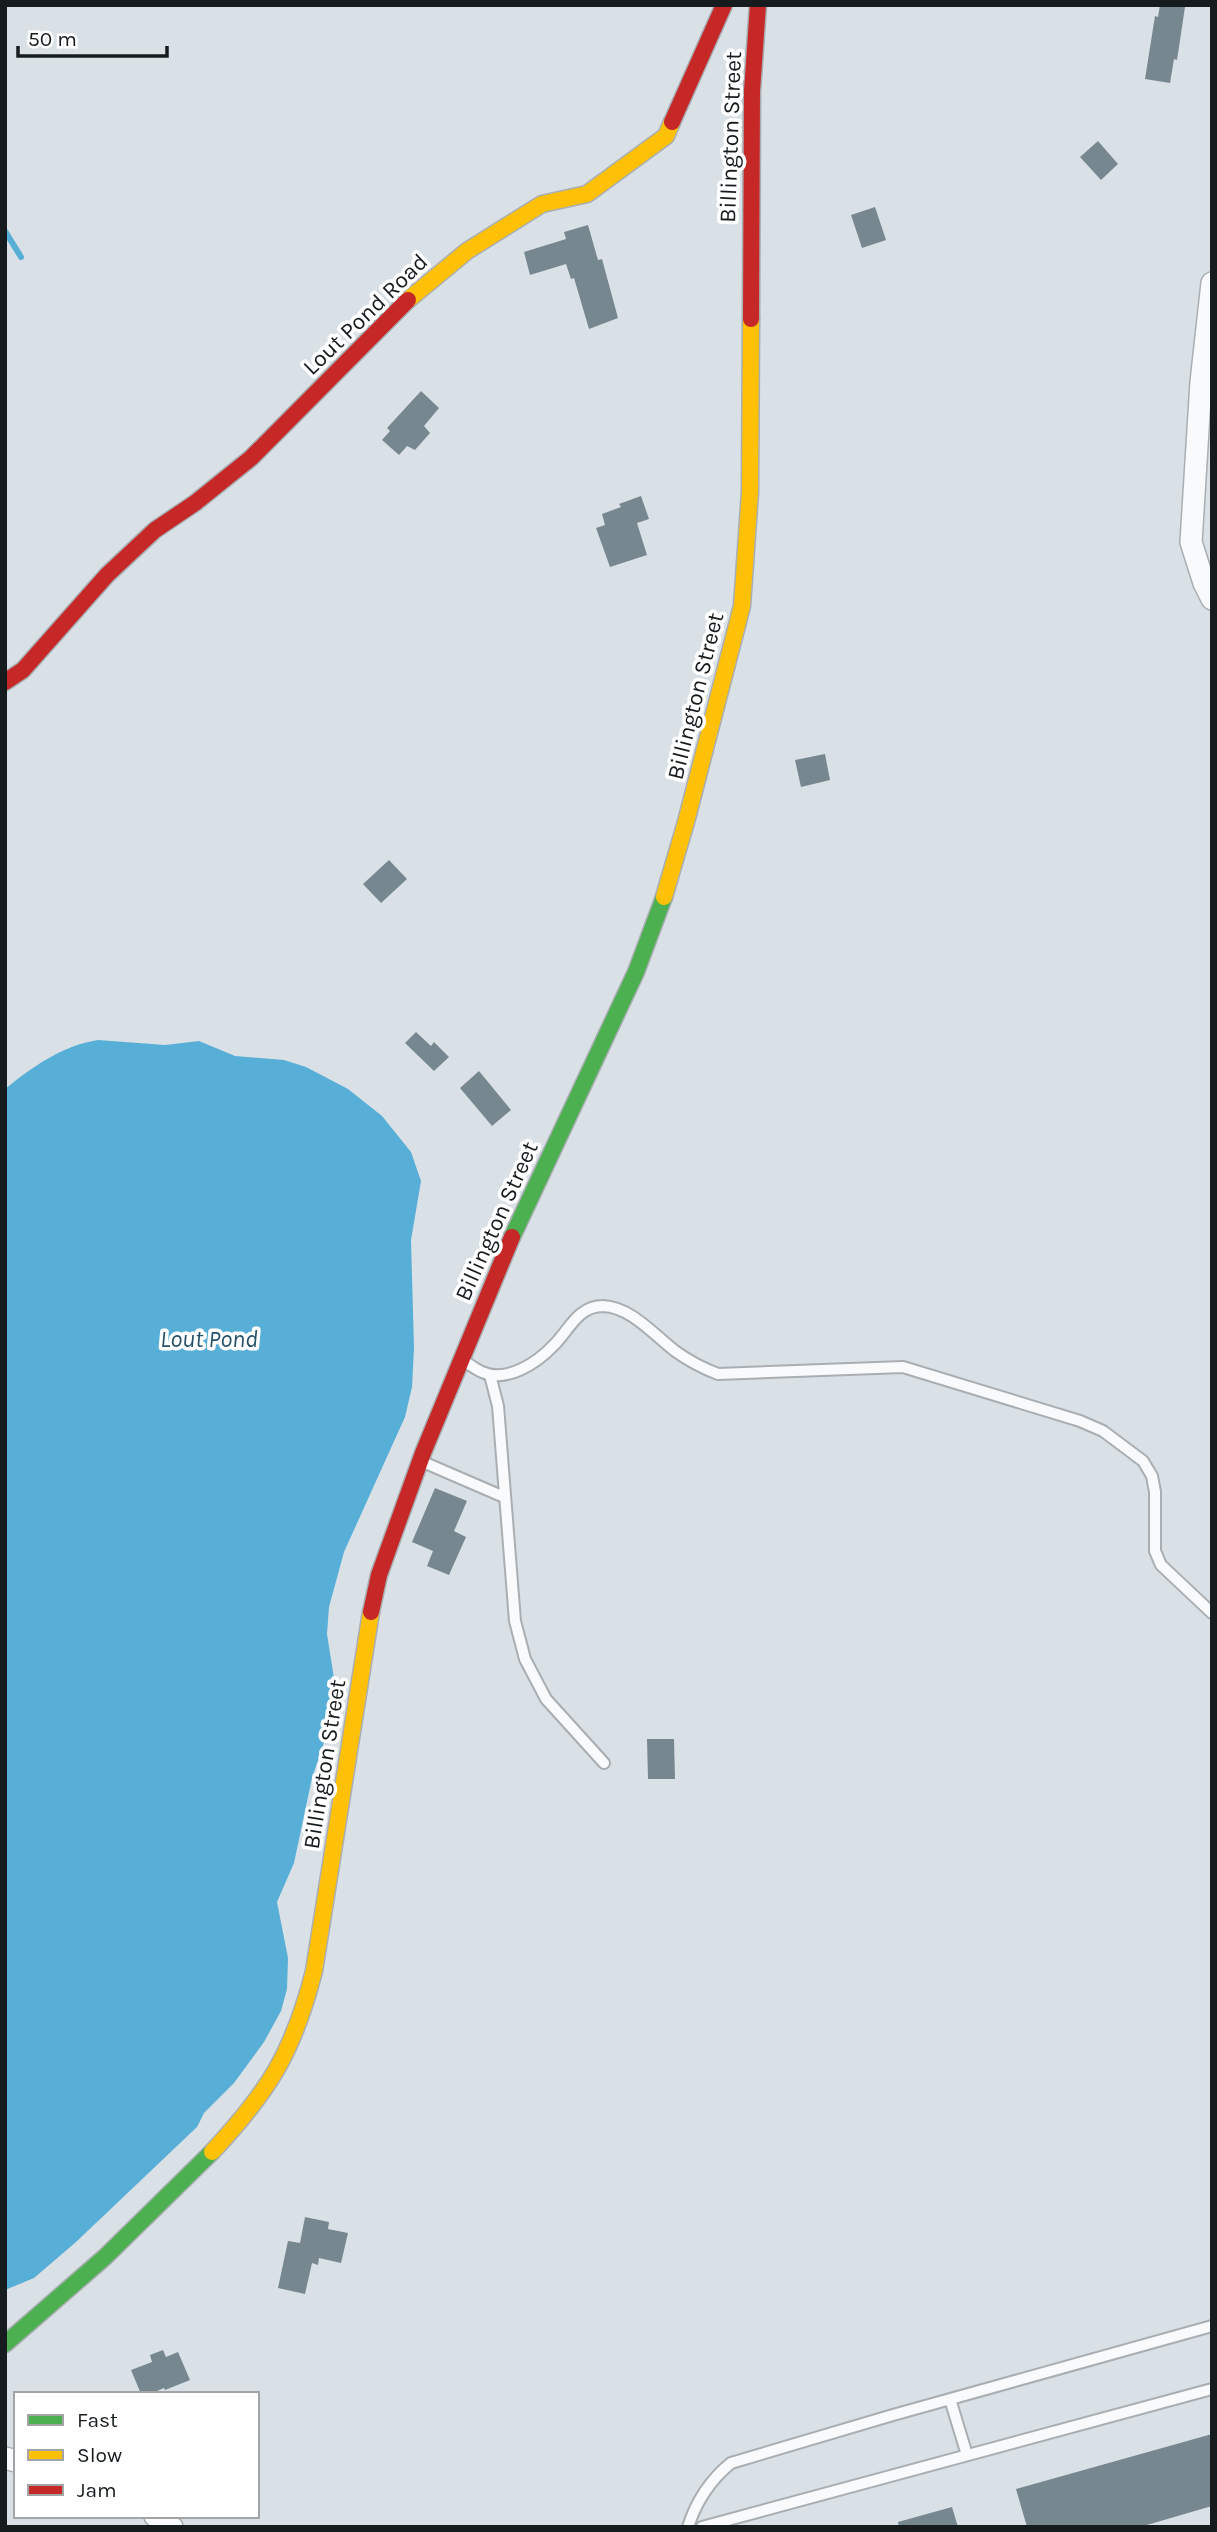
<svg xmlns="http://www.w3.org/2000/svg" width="1217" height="2532" font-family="Karla,sans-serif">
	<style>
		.water { fill: #57aed7 }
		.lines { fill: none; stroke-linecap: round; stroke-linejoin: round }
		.stream { stroke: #57aed7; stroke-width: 6 }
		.building { fill: #77878f }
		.lane-casing { stroke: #a9aeb2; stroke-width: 14 }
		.street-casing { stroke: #a9aeb2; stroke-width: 24 }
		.fast-casing { stroke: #a9aeb2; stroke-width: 19 }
		.slow-casing { stroke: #a9aeb2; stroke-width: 19 }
		.jam-casing { stroke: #a9aeb2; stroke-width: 19 }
		.lane { stroke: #f9fafb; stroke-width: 10 }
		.street { stroke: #f9fafb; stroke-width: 21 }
		.fast { stroke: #4caf50; stroke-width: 16 }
		.slow { stroke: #ffc107; stroke-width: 16 }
		.jam { stroke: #c62828; stroke-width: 16 }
		.labels { text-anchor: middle; stroke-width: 7; stroke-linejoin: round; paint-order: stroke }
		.street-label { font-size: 23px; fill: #161b1e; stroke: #fff }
		.water-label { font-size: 24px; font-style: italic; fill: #25526a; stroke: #fff }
	</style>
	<rect width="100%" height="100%" fill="#d9e1e6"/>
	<path class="water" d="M98 1040 165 1045 199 1041 235 1056 284 1060 306 1067 348 1089 382 1116 411 1152 421 1181 411 1240 414 1348 412 1387 405 1417 344 1552 329 1607 327 1634 336 1691 334 1713 312 1778 294 1863 277 1902 288 1958 287 1989 281 2011 264 2042 234 2083 204 2113 197 2127 76 2242 34 2278 5 2290V1089C32 1067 63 1045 98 1040Z"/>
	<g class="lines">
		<path class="stream" d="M5 231 21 257"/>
	</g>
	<path class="building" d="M1160 5 1185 7 1177 60 1174 59 1170 83 1145 79 1155 16 1158 17Z
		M1098 141 1118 164 1101 180 1080 157Z
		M875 207 886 240 862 248 851 215Z
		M588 225 598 260 602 259 618 318 589 329 574 278 571 279 566 264 530 275 524 252 566 239 564 232Z
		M421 391 439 408 424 426 430 433 415 450 407 446 399 455 382 440 390 431 387 428Z
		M641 496 649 519 637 523 647 555 610 567 596 528 605 525 602 514 621 507 619 504Z
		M825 754 830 780 801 787 795 760Z
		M389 860 407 879 381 903 363 884Z
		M416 1032 431 1046 434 1042 449 1057 434 1071 405 1043Z
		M479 1071 511 1110 492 1126 460 1088Z
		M435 1488 467 1501 454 1531 466 1537 449 1575 427 1566 433 1551 412 1542Z
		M647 1739H674L675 1779H648Z
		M305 2217 329 2222 328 2229 348 2233 341 2263 319 2258 318 2265 312 2263 305 2294 278 2288 288 2241 300 2243Z
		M163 2350 166 2357 178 2352 190 2380 165 2390 164 2388 150 2394H141L131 2370 152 2362 150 2355Z
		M1212 2434V2506L1140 2527H1027L1016 2489Z
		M952 2507 958 2527H899L898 2522Z"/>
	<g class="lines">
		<defs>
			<path id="lane" d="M464 1361C469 1364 475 1369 482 1372 507 1383 537 1363 554 1345 569 1330 578 1306 603 1306 631 1307 654 1335 675 1351 689 1361 702 1368 718 1374L903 1367 1080 1421 1103 1431 1143 1461 1152 1476 1155 1492V1551L1161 1565 1212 1613
				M490 1375 498 1406 515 1621 525 1659 546 1699 604 1763
				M423 1462 504 1497
				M950 2399 967 2455
				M688 2527C696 2502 710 2480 731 2463L893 2415 1212 2326
				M702 2527 1212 2389"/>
			<path id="street" d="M1212 283 1201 382 1191 542 1204 583 1212 599
				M5 2458 16 2461
				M155 2516 172 2527"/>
			<path id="fast" d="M512 1237 636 972 664 897
				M5 2344 105 2257 212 2152"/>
			<path id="slow" d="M408 300 467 251 542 204 587 194 666 136 672 122
				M664 897 686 822 742 606 750 492 751 319
				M212 2152C269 2091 293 2053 314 1971L371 1612"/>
			<path id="jam" d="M672 122 724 5
				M751 319 752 91 758 5
				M5 682 23 670 107 575 155 530 195 503 251 458 408 300
				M371 1612 379 1575 423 1453 512 1237"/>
		</defs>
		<use href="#lane" class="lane-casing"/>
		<use href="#street" class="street-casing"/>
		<use href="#fast" class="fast-casing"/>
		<use href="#slow" class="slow-casing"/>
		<use href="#jam" class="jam-casing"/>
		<use href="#lane" class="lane"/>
		<use href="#street" class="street"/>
		<use href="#fast" class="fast"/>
		<use href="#slow" class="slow"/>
		<use href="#jam" class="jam"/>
	</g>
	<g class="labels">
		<g class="street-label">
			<text transform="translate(730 137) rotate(-88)" y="8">Billington Street</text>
			<text transform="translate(365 314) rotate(-44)" y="8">Lout Pond Road</text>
			<text transform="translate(695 696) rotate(-76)" y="8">Billington Street</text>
			<text transform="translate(496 1221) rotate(-66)" y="8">Billington Street</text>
			<text transform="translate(324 1764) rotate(-81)" y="8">Billington Street</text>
		</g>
		<g class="water-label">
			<text x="209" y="1347">Lout Pond</text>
		</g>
	</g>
	<rect width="1217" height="2532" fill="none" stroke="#161b1e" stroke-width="14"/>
	<rect x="14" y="2392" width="245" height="126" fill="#ffffff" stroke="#a2a4a5" stroke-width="2"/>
	<rect x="28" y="2415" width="35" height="10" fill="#4caf50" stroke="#a2a4a5" stroke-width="2"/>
	<text x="77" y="2427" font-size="21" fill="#161b1e">Fast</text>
	<rect x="28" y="2450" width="35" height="10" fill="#ffc107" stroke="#a2a4a5" stroke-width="2"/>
	<text x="77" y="2462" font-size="21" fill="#161b1e">Slow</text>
	<rect x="28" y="2485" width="35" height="10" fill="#c62828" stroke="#a2a4a5" stroke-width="2"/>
	<text x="77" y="2497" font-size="21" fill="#161b1e">Jam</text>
	<path d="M18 46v10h149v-10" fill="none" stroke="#161b1e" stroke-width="3.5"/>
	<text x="28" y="46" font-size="21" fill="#161b1e" stroke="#ffffff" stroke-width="5" paint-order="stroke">50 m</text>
</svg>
